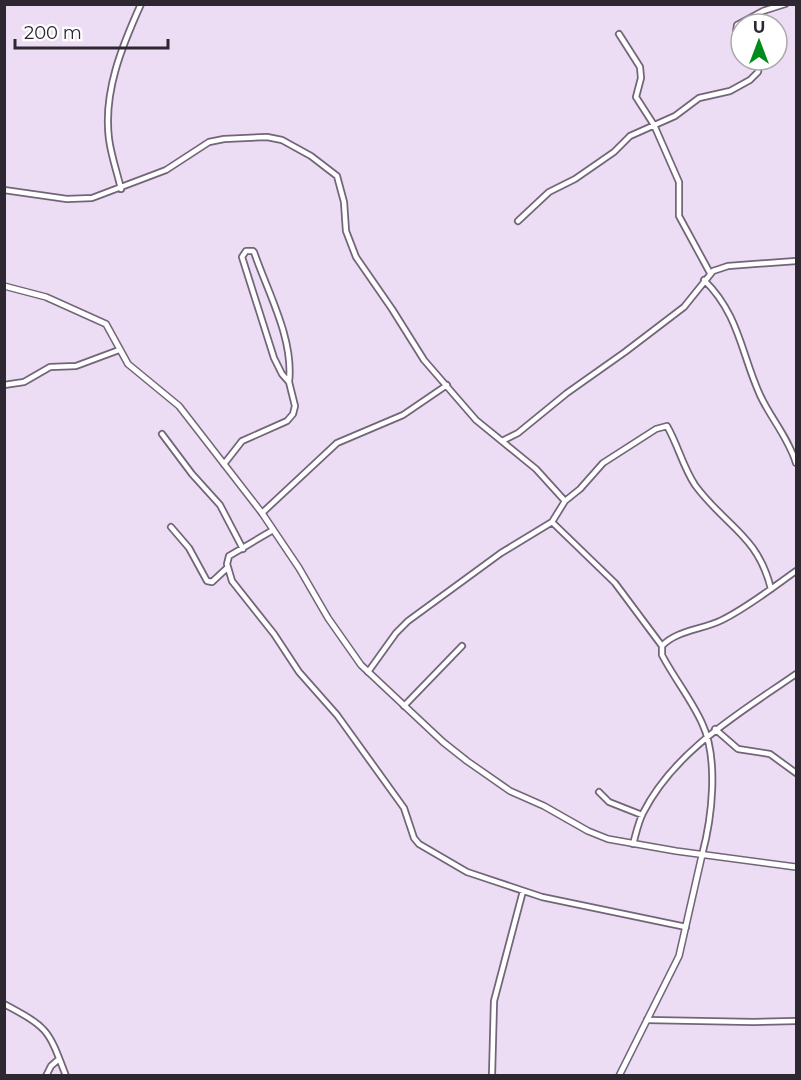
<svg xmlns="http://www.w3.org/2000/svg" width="801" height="1080" font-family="Montserrat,sans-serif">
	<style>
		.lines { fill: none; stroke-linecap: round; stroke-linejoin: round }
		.minor-casing { stroke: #726579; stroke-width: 8 }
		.tertiary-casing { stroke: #726579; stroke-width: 8 }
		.minor { stroke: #fff; stroke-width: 4.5 }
		.tertiary { stroke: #fff; stroke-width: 5 }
	</style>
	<rect width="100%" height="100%" fill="#ecddf4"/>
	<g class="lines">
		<defs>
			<path id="minor" d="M619 34 640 67 641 78 636 97 654 125 679 182V216L710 273
				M741 40 736 32 737 25 763 11 785 4
				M121 189C117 172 111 155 109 139 103 92 122 46 141 4
				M4 190 67 199 92 198 166 170 209 142 224 139 267 137 282 140 311 156 337 176 344 202 346 231 356 257 392 309 424 360 476 420 536 469 565 501 580 489 603 463 656 429 667 426C678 445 683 467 695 485 725 526 758 535 771 589
				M518 221 549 192 575 179 614 152 630 136 675 116 699 98 730 91 750 80 758 72 759 65 756 60
				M704 280C739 314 741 353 760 395 771 419 788 437 796 463
				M4 385 24 382 50 367 76 366 119 350
				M162 434 192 474 220 505 243 549
				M502 441 518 433 567 393 625 352 684 307 713 271 728 266 796 261
				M224 464 242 441 287 421 293 414 295 406 289 382 282 374 274 358 242 257 246 251H253L254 252C268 293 294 339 289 382
				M565 501 552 522 615 583 662 646
				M262 513 337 443 403 415 447 385
				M171 527 189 548 207 581 212 582 227 568
				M273 530 229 556 227 564 232 581 274 634 299 672 337 715 404 808 414 838 419 844 467 872 542 897 686 927
				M368 672 396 633 408 621 501 553 552 522
				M404 706 462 646
				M715 729 738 749 770 754 796 773
				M599 792 609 802 642 815
				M633 844C636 834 638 823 643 813 675 750 740 713 796 674
				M702 855C712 818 719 759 702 723 691 699 674 678 662 655V646C677 630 702 630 722 620 748 607 772 588 796 571
				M4 1004C49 1028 48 1029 66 1076
				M647 1020 753 1022 796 1021
				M46 1076 51 1066 59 1059
				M492 1076 494 1001 523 891"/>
			<path id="tertiary" d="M4 286 46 297 106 324 128 364 179 406 262 513 299 568 328 618 361 665 443 742 467 761 510 791 544 806 588 831 608 839 676 851 796 867
				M619 1076 679 956 702 855"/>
		</defs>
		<use href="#minor" class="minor-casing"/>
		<use href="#tertiary" class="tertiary-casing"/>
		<use href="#minor" class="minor"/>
		<use href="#tertiary" class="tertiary"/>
	</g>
	<rect width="801" height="1080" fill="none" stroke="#2c2730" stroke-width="12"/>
	<g transform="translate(759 42)"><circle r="28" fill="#ffffff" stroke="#aba9ac" stroke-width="1.5"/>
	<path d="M0-4.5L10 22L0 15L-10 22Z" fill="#008c1a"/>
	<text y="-9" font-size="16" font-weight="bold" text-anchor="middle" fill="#2c2730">U</text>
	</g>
	<path d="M15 39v9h153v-9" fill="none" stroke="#2c2730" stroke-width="3"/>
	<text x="24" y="39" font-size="18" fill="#2c2730" stroke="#ffffff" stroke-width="4.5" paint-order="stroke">200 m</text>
</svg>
